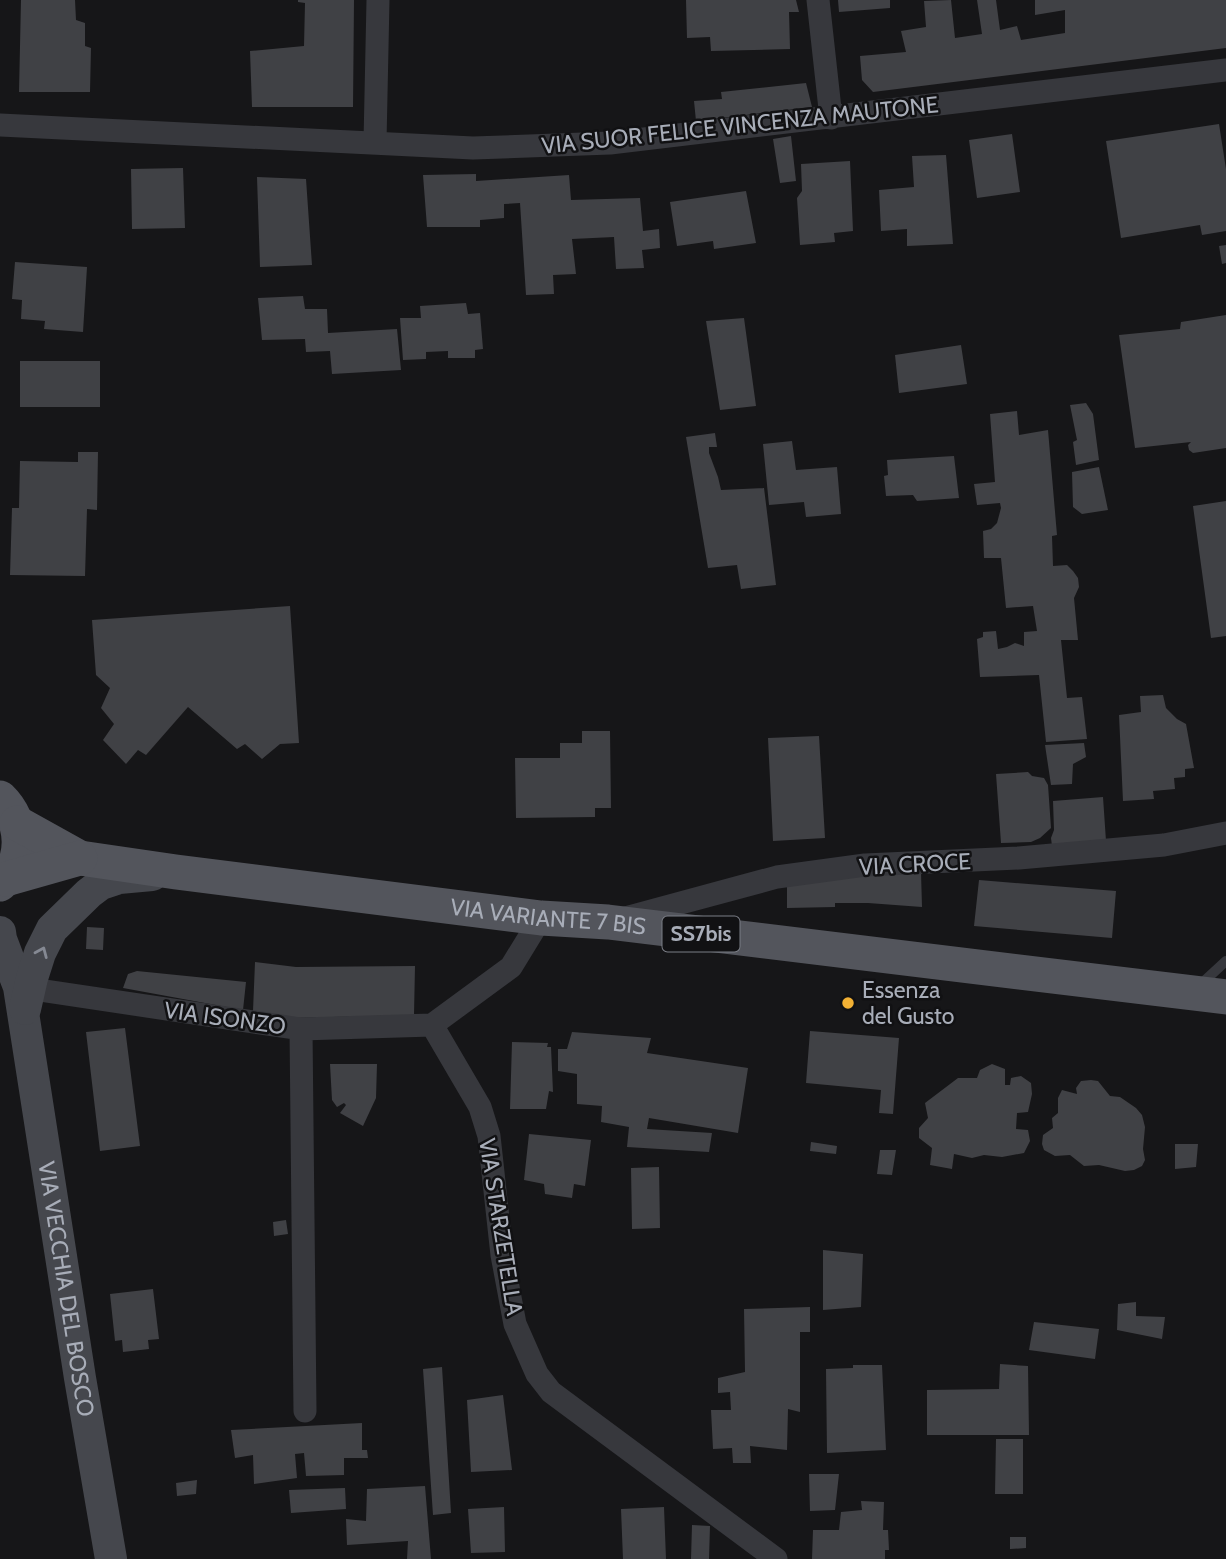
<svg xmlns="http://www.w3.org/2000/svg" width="1226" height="1559" font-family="Cabin,sans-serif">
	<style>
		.building { fill: #404145 }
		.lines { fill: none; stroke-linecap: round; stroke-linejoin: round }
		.service { stroke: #37383d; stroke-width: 10 }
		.minor { stroke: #37383d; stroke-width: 23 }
		.secondary { stroke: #45474d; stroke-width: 32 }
		.primary { stroke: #53555c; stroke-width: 35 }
		.oneway { stroke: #858993 }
		.poi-dot { fill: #f2b134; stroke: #111113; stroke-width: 2.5 }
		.labels { text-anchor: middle; stroke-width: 5; stroke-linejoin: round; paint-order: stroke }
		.shield { fill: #111113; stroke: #7b7e86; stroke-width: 2 }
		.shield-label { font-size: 21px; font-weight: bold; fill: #a8adb8 }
		.street-label { font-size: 23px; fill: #a8adb8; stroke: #111113 }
		.poi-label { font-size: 23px; fill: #a8adb8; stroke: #111113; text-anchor: start }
	</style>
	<rect width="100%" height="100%" fill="#161618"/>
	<path class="building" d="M21 0H75L76 20 85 23V46L91 48 90 92H19Z
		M298 0H354L353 107H252L250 51 304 46 305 3 298 2Z
		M686 0H796L799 12H789L790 49 711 51 710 37 687 38Z
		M838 0H890V8L839 12Z
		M951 0 955 38 982 34 977 0H996L1000 30 1017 26 1021 40 1065 33V10L1035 15V0H1226V48L873 92 862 80 860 56 906 52 901 31 926 27 924 1Z
		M806 83 812 107 696 121 694 101 722 99 721 92Z
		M1219 124 1226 169V231L1202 235 1200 225 1121 238 1106 141Z
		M1012 134 1020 192 977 198 969 140Z
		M791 136 796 181 780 183 773 139Z
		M946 155 953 244 907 246V229L881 231 879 190 914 187 912 156Z
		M850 161 853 231 834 233 835 242 800 245 797 198 802 191 801 164Z
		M183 168 185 228 132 229 131 169Z
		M476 174V181L569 175 571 200 640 198 643 231 659 229 660 248 642 250 644 268 616 269 614 237 572 239 576 274 553 275 554 294 526 295 520 203 504 204V218L480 220V227H427L423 175Z
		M257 177 306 179 312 265 260 267Z
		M746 191 756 243 714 249 713 241 677 246 670 202Z
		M1226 245V263L1222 264 1219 246Z
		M15 262 87 267 83 332 44 329 45 321 21 319 22 300 12 299Z
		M303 296 305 309H327L328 333 397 329 401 370 332 374 330 351 306 352 305 339 262 340 258 298Z
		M466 303 468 314 480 313 483 349 475 350V358H448V351L426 352V359L403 360 400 318H421L420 306Z
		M1226 315V448L1193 453 1189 450 1188 445 1191 442 1135 448 1119 335 1180 329 1181 322Z
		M744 318 756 406 720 410 706 321Z
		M961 345 967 384 899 393 895 355Z
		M20 361H100V407H20Z
		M1086 403 1093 414 1099 460 1076 465 1073 442 1077 440 1070 405Z
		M1017 411 1019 435 1048 430 1057 535 1052 536 1053 566 1067 565 1073 571 1078 578 1079 587 1074 598 1078 640H1061L1067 698 1082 697 1087 739 1046 742 1039 675 980 677 977 639 983 637V632L996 631 998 649 1007 647 1015 643 1024 646V632L1037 631 1033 606 1006 608 1001 558H984L983 531 991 529 997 523 1001 508 1000 503 977 505 974 484 995 482 990 414Z
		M715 433 717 447H709V453L718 477 721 490 764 488 776 585 741 589 737 565 708 568 686 437Z
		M792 441 796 470 837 467 841 514 806 517 804 502 769 505 763 444Z
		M78 452H98L97 510 87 509 85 576 10 575 12 508H19L20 461 78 462Z
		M954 456 959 498 917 501 913 495 886 496 884 476 888 475 887 460Z
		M1099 467 1108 510 1082 514 1073 507 1072 472Z
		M1226 501V636L1211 638 1193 506Z
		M290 606 299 743 280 744 262 759 245 744 237 749 188 707 146 755 138 750 126 764 103 740 114 724 101 708 110 688 96 675 92 620Z
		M1163 695 1166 708 1177 719 1186 724 1194 768 1185 769V777L1174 778 1175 789 1153 791 1154 799 1123 801 1119 715 1141 712 1140 696Z
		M582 731H610L611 808H595V817L516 818 515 758H560V743H582Z
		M819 736 825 838 773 841 768 738Z
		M1084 743 1086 757 1073 764 1072 784 1051 785 1045 745Z
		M1028 772 1032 776 1044 778 1048 785 1051 828 1040 838 1031 842 1001 843 996 774Z
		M1103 797 1106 841 1052 846 1051 838 1054 830 1053 801Z
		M921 872 922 907 868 903H835V907L787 908V885L840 875Z
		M979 880 1116 891 1112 938 974 926Z
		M87 927 104 928 103 950 86 949Z
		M255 962 296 967 415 966 414 1015 293 1018 253 1011Z
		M137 971 246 982 243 1010 123 988 128 974Z
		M125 1028 140 1146 100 1151 86 1032Z
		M810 1031 899 1038 893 1114 879 1113 881 1090 806 1083Z
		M572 1032 651 1038 647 1053 748 1068 738 1133 649 1118 647 1129 712 1133 709 1152 627 1147 629 1127 601 1122 602 1106 577 1104V1074L558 1071V1049H567Z
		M512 1042 548 1043 547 1047H551L553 1092 549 1091 546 1109H510Z
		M330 1064H377L376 1098 363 1126 340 1113 346 1105 344 1103 337 1107 332 1100Z
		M992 1064 1005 1069V1085H1010L1011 1078 1021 1076 1031 1083 1032 1094 1028 1112 1017 1113 1016 1129 1028 1130 1030 1141 1024 1153 1002 1157 984 1155 972 1158 954 1154 952 1169 930 1165 932 1148 919 1138V1128L928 1118 925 1103 958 1078H977L980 1070Z
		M1091 1080 1098 1081 1110 1096 1120 1097 1136 1108 1142 1115 1145 1127 1143 1149 1145 1160 1142 1166 1134 1170 1125 1171 1099 1165 1084 1166 1070 1155 1055 1156 1044 1150 1042 1144 1043 1135 1053 1128 1052 1118 1058 1113V1098L1062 1090 1077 1094 1076 1088 1081 1081Z
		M529 1134 591 1140 585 1186 574 1184 572 1198 545 1194 544 1184 524 1180Z
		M811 1142 837 1146 836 1154 810 1151Z
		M1175 1144H1198L1196 1167 1175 1169Z
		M880 1150H896L892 1175 877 1174Z
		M659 1167 660 1228 632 1229 631 1168Z
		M286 1220 288 1234 274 1236 273 1222Z
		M823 1250 863 1254 861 1307 823 1310Z
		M153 1289 159 1339 148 1340 149 1349 123 1352 122 1340 115 1341 110 1294Z
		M1136 1302V1316L1165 1317 1162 1339 1117 1330 1118 1304Z
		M810 1307V1332H800V1412L788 1409 787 1450 750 1446 751 1463H733L732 1448 713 1449 711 1410H731L730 1392 718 1393V1378L745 1372 744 1309Z
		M1034 1322 1099 1329 1095 1359 1029 1350Z
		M1000 1364 1028 1366 1029 1435H927V1390L999 1389Z
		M853 1365H882L886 1450 827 1453 826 1369 853 1368Z
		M442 1367 451 1513 433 1515 423 1369Z
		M503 1395 512 1470 471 1472 467 1400Z
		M362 1423V1450H367L368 1458H344V1475L306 1476 304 1453 295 1454 297 1478 254 1484 253 1455 235 1458 231 1430Z
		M996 1439H1023V1494H995Z
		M809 1474H839L835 1510 810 1511Z
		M197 1480 196 1494 177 1496 176 1483Z
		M425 1486 431 1559H407L408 1541 347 1545 346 1519 366 1521 367 1489Z
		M345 1488 346 1509 291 1513 289 1490Z
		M861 1501 884 1502 883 1530H888L889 1550H885V1559H812L813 1530H839L841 1512 862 1510Z
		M504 1507 505 1552 471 1553 468 1509Z
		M664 1507 666 1559H623L621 1509Z
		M692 1525 710 1526 709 1559H691Z
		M1010 1537H1026V1548L1010 1549Z"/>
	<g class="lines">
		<path class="service" d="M1200 985 1226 961"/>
		<path class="minor" d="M818 0 831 118
			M0 125 473 148 610 143 1226 70
			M375 142 378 0
			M541 918 511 967 432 1025 480 1107 489 1136 502 1255 515 1324 537 1374 551 1392 776 1559
			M625 918 777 877 865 865 1019 858 1164 845 1226 833
			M19 987 301 1029 432 1025
			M301 1029 305 1411"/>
		<g class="secondary">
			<path id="s1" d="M0 932 1 939 19 987 80 1378 111 1559"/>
			<path d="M25 1009 32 978 40 953 52 929 89 893 101 884 119 878 152 875"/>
		</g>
		<g class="primary">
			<path d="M0 798C24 821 27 861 0 884"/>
			<path id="s2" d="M17 823 80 858 176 872 541 918 608 922 1226 997"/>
			<path d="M6 879 80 858"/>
		</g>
	</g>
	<defs><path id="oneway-chevron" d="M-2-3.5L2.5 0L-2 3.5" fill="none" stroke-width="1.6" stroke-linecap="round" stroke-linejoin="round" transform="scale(1.75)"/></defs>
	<use class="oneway" href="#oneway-chevron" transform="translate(42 952) rotate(-67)"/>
	<circle class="poi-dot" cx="848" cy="1003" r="7"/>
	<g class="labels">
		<rect class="shield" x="662.5" y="916.5" width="77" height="35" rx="5"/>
		<g class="shield-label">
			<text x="701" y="941">SS7bis</text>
		</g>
		<g class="street-label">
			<text transform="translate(740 125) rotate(-6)" y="8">VIA SUOR FELICE VINCENZA MAUTONE</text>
			<text transform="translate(915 864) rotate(-3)" y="8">VIA CROCE</text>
			<text dy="8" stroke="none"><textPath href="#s2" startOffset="544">VIA VARIANTE 7 BIS</textPath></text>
			<text transform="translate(225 1018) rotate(8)" y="8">VIA ISONZO</text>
			<text transform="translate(501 1227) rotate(81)" y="8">VIA STARZETELLA</text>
			<text dy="8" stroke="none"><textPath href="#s1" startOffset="364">VIA VECCHIA DEL BOSCO</textPath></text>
		</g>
		<g class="poi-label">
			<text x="862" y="998">Essenza<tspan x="862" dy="26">del Gusto</tspan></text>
		</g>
	</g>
</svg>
